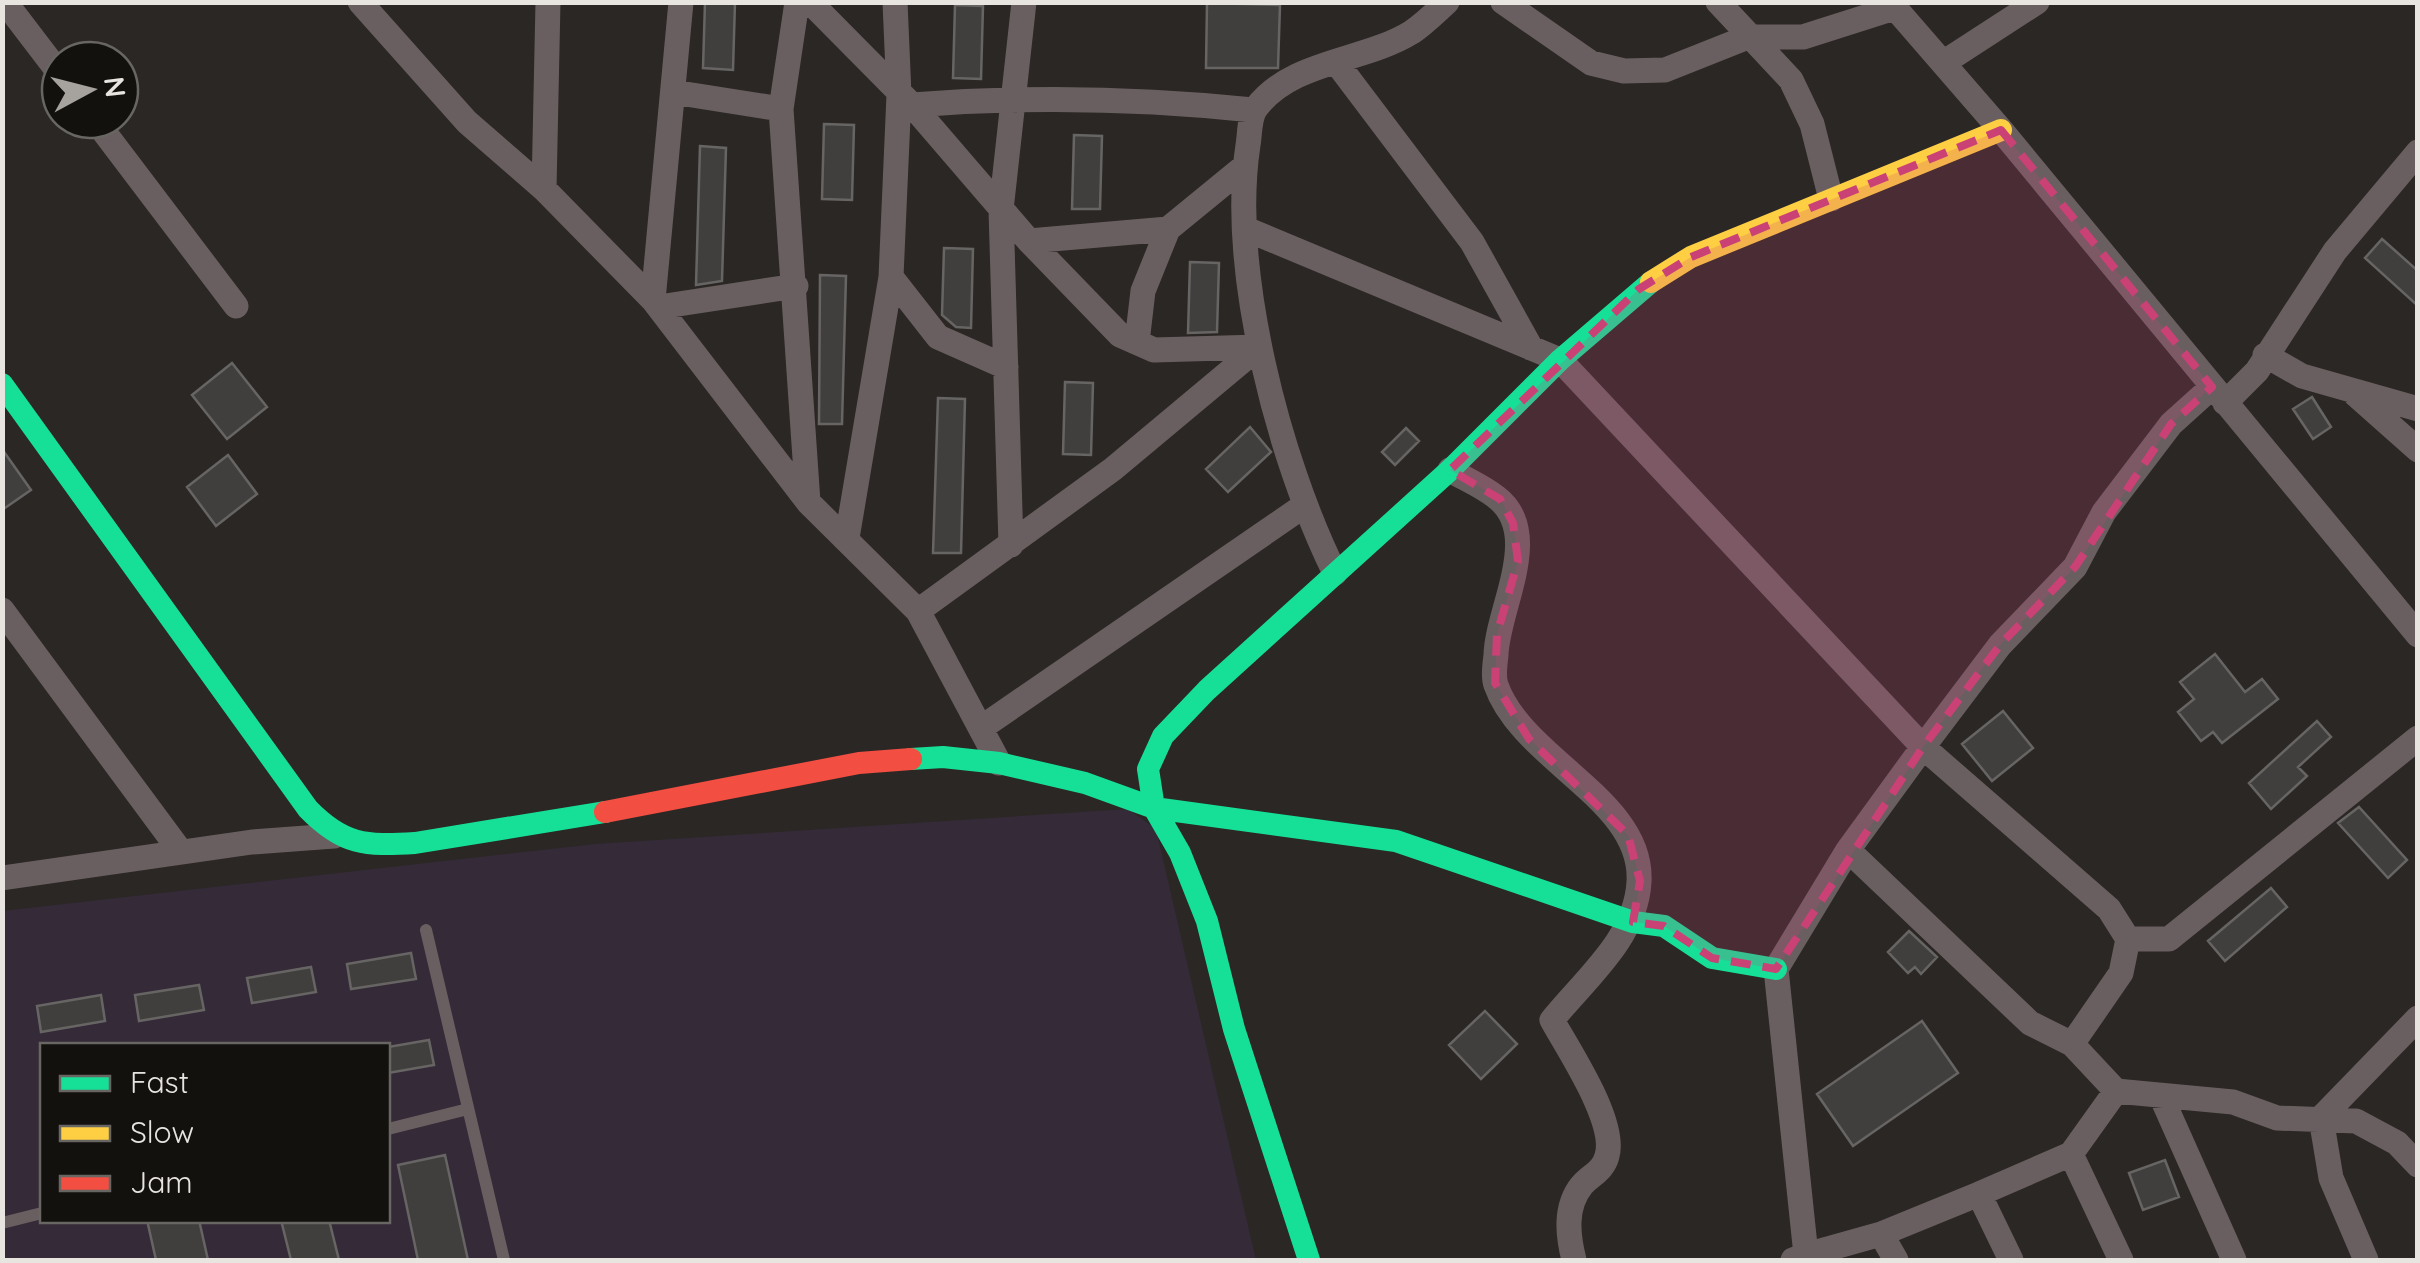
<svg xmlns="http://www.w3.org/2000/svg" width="2420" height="1263" font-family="Quicksand,sans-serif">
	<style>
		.industrial { fill: #352a37; fill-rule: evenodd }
		.building { fill: #413f3e; stroke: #676464; stroke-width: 2.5 }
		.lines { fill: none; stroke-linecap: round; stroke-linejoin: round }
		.lane { stroke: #6a5f60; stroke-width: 12 }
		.street { stroke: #6a5f60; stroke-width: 25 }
		.fast { stroke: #16e098; stroke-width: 22 }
		.slow { stroke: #ffcf43; stroke-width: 22 }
		.jam { stroke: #f24e42; stroke-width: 22 }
		.marked { fill: #ca4176; fill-opacity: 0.2; stroke: #ca4176; stroke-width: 8; stroke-dasharray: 20 12; stroke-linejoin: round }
	</style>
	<rect width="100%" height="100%" fill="#2a2724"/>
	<path class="industrial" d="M1128 809 1156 829 1256 1260H3L2 911 595 844ZM42 1046H388V1220H42Z"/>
	<path class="building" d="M705 2H735L733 70 703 68Z
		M1207 3 1280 5 1278 68H1206Z
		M955 5 983 6 981 79 953 78Z
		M824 124 854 125 852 200 822 199Z
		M1074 135 1102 136 1100 209H1072Z
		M700 146 726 148 722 281 696 285Z
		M2382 239 2418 271V306L2365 258Z
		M944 248 973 249 971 328 956 327 942 315Z
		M1190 262 1219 263 1217 332 1188 333Z
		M820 275 846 276 842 424H819Z
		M232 363 267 407 227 439 192 395Z
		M1065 382 1093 383 1091 455 1063 454Z
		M2312 397 2331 427 2313 439 2293 409Z
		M938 398 965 399 961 553H933Z
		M1250 427 1271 452 1228 492 1206 469Z
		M1406 428 1419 441 1395 465 1382 452Z
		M2 449 31 490 2 510Z
		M228 455 257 494 216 526 187 487Z
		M2215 654 2245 692 2262 679 2278 699 2222 743 2213 732 2201 741 2178 712 2194 699 2180 682Z
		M2003 711 2033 748 1992 781 1962 744Z
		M2317 721 2331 737 2298 767 2307 776 2271 809 2249 783Z
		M2359 807 2407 860 2388 878 2338 823Z
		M2271 888 2287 907 2225 961 2208 941Z
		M1909 931 1937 957 1921 974 1915 967 1908 973 1888 952Z
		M411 953 416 979 351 989 347 964Z
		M311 967 316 992 252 1003 247 978Z
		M199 985 204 1010 139 1021 135 995Z
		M101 995 105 1021 41 1032 37 1006Z
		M1485 1011 1517 1044 1481 1079 1449 1045Z
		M1922 1021 1958 1073 1853 1146 1817 1094Z
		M429 1040 434 1065 388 1073V1047Z
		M445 1155 468 1260H418L398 1165Z
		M2165 1160 2179 1197 2143 1210 2129 1173Z
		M147 1220H199L208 1260H156Z
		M281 1220H329L339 1260H291Z"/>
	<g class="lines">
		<path class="lane" d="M426 930 504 1260
			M388 1129 468 1109
			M2 1223 42 1213"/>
		<path class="street" d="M5 2 60 74
			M360 2 467 122 544 189 653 300 808 502 918 611 999 763
			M797 2 781 109 808 502
			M810 2 912 105 1029 241 1120 335 1154 350 1259 347
			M1503 2 1591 63 1624 71 1665 70 1748 37H1803L1894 8
			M1718 2 1791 80 1812 124 1831 199
			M1890 2 2001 130 2418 635
			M1336 62 1472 242 1531 348
			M1943 63 2037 2
			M673 92 781 109
			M912 105C1027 96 1139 98 1253 110
			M95 120 236 306
			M544 189 548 2
			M1246 229 1560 360 1923 747 2109 909 2128 939 2121 973 2072 1044
			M1029 241 1168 229
			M891 277 938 337 1006 367
			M653 300 681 2
			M659 307 796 286
			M1137 342 1143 291 1168 229 1245 166
			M2265 355 2302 376 2418 409
			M2356 395 2418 450
			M2225 403 2257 371 2335 251 2418 152
			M1450 470C1465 479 1482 486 1496 497 1544 533 1497 609 1496 655 1495 664 1493 677 1496 685 1522 760 1644 800 1639 882 1636 938 1586 978 1552 1020 1569 1051 1617 1122 1607 1156 1603 1171 1591 1175 1582 1185 1564 1207 1568 1236 1574 1260
			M847 538 891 277 899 95 895 2
			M1011 545 1001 210 1024 2
			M1335 573C1279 460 1229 271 1248 145 1250 134 1249 117 1256 108 1292 60 1364 62 1412 32 1424 24 1436 12 1447 2
			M2 610 181 852
			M918 611 1113 469 1259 347
			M981 728 1305 505
			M1848 850 2030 1023 2072 1044 2116 1091 2233 1102 2277 1118 2356 1121 2397 1143 2418 1165
			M2 878 252 842 334 836
			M2128 939H2169L2418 738
			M2161 1096 2234 1260
			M2321 1118 2331 1178 2366 1260
			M2321 1118 2418 1018
			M2071 1154 2121 1260
			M1881 1234 1896 1260
			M1806 1255 1881 1234 1979 1194
			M1793 1260 1806 1255 1776 969 1848 850 1923 747 2000 645 2075 567 2104 512 2171 424 2212 387
			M2011 1260 1979 1194 2071 1154 2116 1091"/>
		<path class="fast" d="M2 384 308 809C343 845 365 846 415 843L605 812
			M911 759 943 757 999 763 1085 783 1154 808 1396 841 1633 922 1664 926 1712 958 1776 969
			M1309 1260 1234 1029 1207 921 1180 853 1154 808 1148 769 1163 736 1207 690 1450 470 1560 360 1651 282"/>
		<path class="slow" d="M1651 282 1691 257 2001 130"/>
		<path class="jam" d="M605 812 859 763 911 759"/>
	</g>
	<path class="marked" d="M2001 130 2212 387 2171 424 2075 567 2000 645 1923 747 1776 969 1712 958 1664 926 1633 922 1640 881 1628 835 1529 739 1495 683 1497 634 1518 561 1513 523 1500 499 1450 470 1639 289 1691 257Z"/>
	<rect width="2420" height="1263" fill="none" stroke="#e8e5e0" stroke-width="10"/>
	<rect x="40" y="1043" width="350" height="180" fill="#13110e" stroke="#686662" stroke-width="2.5"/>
	<rect x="60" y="1076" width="50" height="15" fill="#16e098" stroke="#686662" stroke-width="2.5"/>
	<text x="130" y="1093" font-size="30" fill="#e8e5e0">Fast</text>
	<rect x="60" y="1126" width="50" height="15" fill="#ffcf43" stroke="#686662" stroke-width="2.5"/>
	<text x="130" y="1143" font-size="30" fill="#e8e5e0">Slow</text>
	<rect x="60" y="1176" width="50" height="15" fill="#f24e42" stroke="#686662" stroke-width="2.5"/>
	<text x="130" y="1193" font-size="30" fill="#e8e5e0">Jam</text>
	<g transform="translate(90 90) rotate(83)"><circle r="48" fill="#13110e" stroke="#686662" stroke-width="2.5"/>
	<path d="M0-8L18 38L0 25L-18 38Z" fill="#a6a29e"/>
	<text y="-15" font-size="28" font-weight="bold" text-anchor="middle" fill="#e8e5e0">N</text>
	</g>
</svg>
